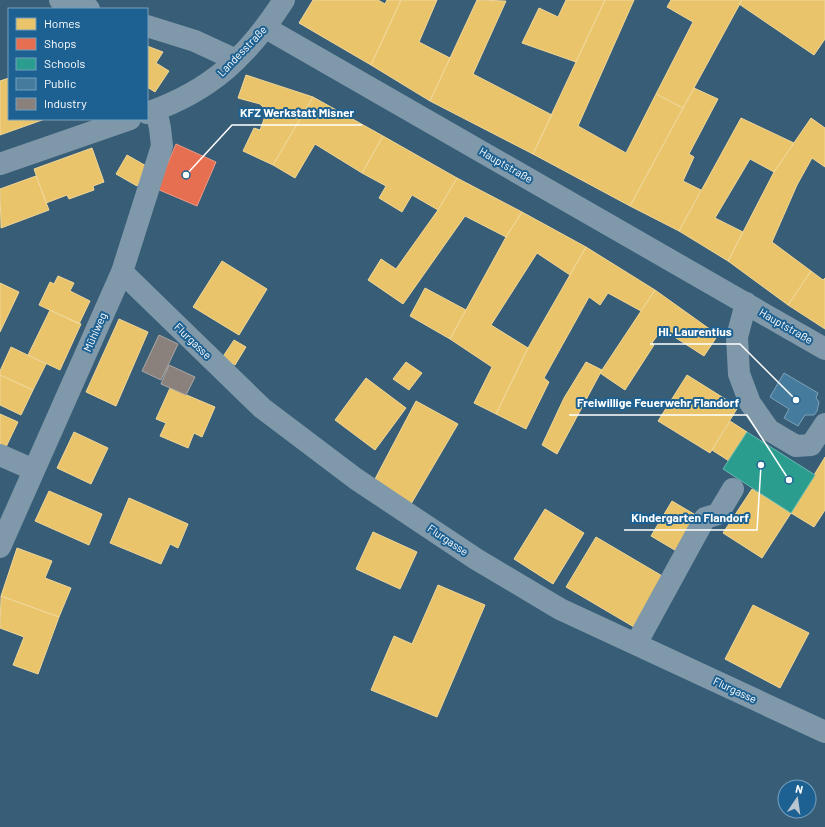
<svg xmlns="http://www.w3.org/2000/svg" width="825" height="827" font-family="Barlow,sans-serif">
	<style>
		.homes { fill: #e9c46a; stroke: #f0d697 }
		.shops { fill: #e76f51; stroke: #ee9a85 }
		.schools { fill: #2a9d8f; stroke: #6abab1 }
		.public { fill: #457b9d; stroke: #7da3ba }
		.industry { fill: #8a817c; stroke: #ada7a3 }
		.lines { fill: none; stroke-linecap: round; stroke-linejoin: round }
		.minor { stroke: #7f99aa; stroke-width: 22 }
		.major { stroke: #7f98a9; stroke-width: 22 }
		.labels { text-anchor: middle; stroke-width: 4; stroke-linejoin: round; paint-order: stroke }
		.street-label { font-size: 11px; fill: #fff; stroke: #1d6192 }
		.leader { fill: none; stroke: #fff; stroke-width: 1.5 }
		.callout-dot { fill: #fff; stroke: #1d6192; stroke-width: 1.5 }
		.callout-label { font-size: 12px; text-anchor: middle; font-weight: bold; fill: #fff; stroke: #1d6192; stroke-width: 4; stroke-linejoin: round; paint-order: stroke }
	</style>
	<rect width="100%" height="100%" fill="#385d77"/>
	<path class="homes" d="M313 0H378L385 4 387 0H401L371 65 299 23Z
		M401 0H437L419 42 450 58 430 101 371 65Z
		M477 0 506 1 473 74 552 115 533 154 430 101Z
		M566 0H605L576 62 522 43 539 8 558 17Z
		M605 0H634L578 126 626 153 656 94 683 108 630 206 533 154Z
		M671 0H742L683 108 656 94 693 22 667 7Z
		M742 0H825V39L814 55 739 4Z
		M147 46 163 52 156 63 169 71 155 92 147 87Z
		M246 75 313 97 273 165 243 151 254 128 260 130 267 111 260 104 238 98Z
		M9 78V119H45L0 135V81Z
		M694 88 718 99 689 154 694 157 683 181 701 190 679 231 630 206Z
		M313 97 383 136 362 173 315 144 295 178 273 165Z
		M741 118 794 143 774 172 750 159 715 218 743 232 728 261 679 231Z
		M811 118 825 128V167L812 158 797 185 772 242 811 271 788 305 728 261 774 172Z
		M383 136 457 178 438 210 412 195 402 212 379 198 386 186 362 173Z
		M92 148 104 182 93 186 94 190 69 199 67 195 46 203 34 169Z
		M127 155 148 167 137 186 116 174Z
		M36 176 49 210 1 228 0 189Z
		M457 178 522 212 506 237 465 216 403 304 368 280 381 259 396 269 438 210Z
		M522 212 586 247 570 275 537 253 491 325 528 348 496 414 474 403 492 367 450 339 506 237Z
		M586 247 655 290 641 311 608 293 600 305 589 297 544 378 549 382 526 429 496 414 528 348Z
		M222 261 267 289 239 335 193 307Z
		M811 271 823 280 825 278V329L788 305Z
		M58 276 74 283 70 291 90 301 79 324 39 305 50 282 54 284Z
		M0 283 19 292 0 332Z
		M425 288 466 310 450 339 410 316Z
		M655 290 718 335 704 356 662 329 652 343 654 345 625 390 600 373Z
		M50 310 81 324 60 370 28 355Z
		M119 319 148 332 116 406 86 392Z
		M234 340 246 347 235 365 222 358Z
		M11 347 46 364 33 390 0 375V371Z
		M406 362 422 373 409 390 393 379Z
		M586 362 602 370 557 454 542 445 564 398Z
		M0 375 33 390 21 415 0 405Z
		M687 375 738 407 710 453 658 421Z
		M366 378 406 408 375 450 335 420Z
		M170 388 215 407 202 437 194 433 188 448 160 436 166 423 156 419Z
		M416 401 458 424 411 504 375 479Z
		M0 414 18 422 5 449 0 447Z
		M730 421 747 432 729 461 712 450Z
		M74 432 108 448 91 484 57 468Z
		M825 457V510L814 527 791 513Z
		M752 489 791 513 762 558 723 533Z
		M49 491 102 514 89 545 35 521Z
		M129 498 188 524 178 548 170 544 161 564 110 543Z
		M672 501 699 517 678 552 651 536Z
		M545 509 584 533 553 584 514 559Z
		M373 532 417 552 400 589 356 569Z
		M596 537 664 577 634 627 566 587Z
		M17 548 52 561 45 578 71 588 59 617 1 596Z
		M438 585 485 605 437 717 371 690 394 636 412 644Z
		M1 596 59 617 38 674 13 665 24 637 0 628Z
		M753 605 809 633 780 688 725 659Z"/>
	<path class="shops" d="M176 144 216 162 197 206 157 189Z"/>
	<path class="schools" d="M747 432 815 475 791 513 723 469Z"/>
	<path class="public" d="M784 373 818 393 816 398 819 402 817 411 814 415H805L798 426 784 418 789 409 770 397Z"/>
	<path class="industry" d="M159 335 178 344 161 380 142 371Z
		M169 365 195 377 186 395 161 384Z"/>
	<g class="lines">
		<path class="minor" d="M60 0 89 9
			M147 26 195 41 236 60
			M266 28 825 349
			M122 272 262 408 356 479 476 559 560 609 825 732
			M746 303 737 337 739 374 750 403 769 430 796 446 811 445 825 424
			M0 455 34 470
			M0 547 122 272 162 146 160 128 156 110
			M636 644 705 518 718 514 733 489"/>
		<path class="major" d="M147 113C211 91 248 56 284 0
			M0 164 130 119"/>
	</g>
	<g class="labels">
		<g class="street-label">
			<text transform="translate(242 51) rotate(-46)" y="4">Landesstraße</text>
			<text transform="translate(506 165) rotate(30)" y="4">Hauptstraße</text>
			<text transform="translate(786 326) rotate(30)" y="4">Hauptstraße</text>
			<text transform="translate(95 332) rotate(-66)" y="4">Mühlweg</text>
			<text transform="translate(193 341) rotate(44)" y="4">Flurgasse</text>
			<text transform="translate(448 540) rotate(34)" y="4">Flurgasse</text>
			<text transform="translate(735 690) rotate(25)" y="4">Flurgasse</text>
		</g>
	</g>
	<path class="leader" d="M186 175L232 125H362M796 400L740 344H650M789 480L747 415H569M761 465L757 530H624"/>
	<g class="callout-dot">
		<circle cx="186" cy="175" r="4"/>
		<circle cx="796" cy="400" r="4"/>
		<circle cx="789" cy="480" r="4"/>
		<circle cx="761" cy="465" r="4"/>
	</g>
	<g class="callout-label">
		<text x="297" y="117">KFZ Werkstatt Misner</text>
		<text x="695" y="336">Hl. Laurentius</text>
		<text x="658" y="407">Freiwillige Feuerwehr Flandorf</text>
		<text x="690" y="522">Kindergarten Flandorf</text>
	</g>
	<rect x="8" y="8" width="140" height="112" fill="#1d6192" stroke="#77a0be"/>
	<rect x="16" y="18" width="20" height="12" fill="#e9c46a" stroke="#77a0be"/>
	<text x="44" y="28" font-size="12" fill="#ffffff">Homes</text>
	<rect x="16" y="38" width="20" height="12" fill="#e76f51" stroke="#77a0be"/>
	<text x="44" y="48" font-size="12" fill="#ffffff">Shops</text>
	<rect x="16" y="58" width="20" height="12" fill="#2a9d8f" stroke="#77a0be"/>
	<text x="44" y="68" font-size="12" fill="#ffffff">Schools</text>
	<rect x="16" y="78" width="20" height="12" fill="#457b9d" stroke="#77a0be"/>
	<text x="44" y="88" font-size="12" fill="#ffffff">Public</text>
	<rect x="16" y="98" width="20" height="12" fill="#8a817c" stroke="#77a0be"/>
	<text x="44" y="108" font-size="12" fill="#ffffff">Industry</text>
	<g transform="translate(797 799) rotate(13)"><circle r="19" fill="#1d6192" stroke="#77a0be"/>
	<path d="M0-3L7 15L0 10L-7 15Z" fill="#b9c6cf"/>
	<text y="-6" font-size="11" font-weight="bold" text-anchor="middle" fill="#ffffff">N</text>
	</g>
</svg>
